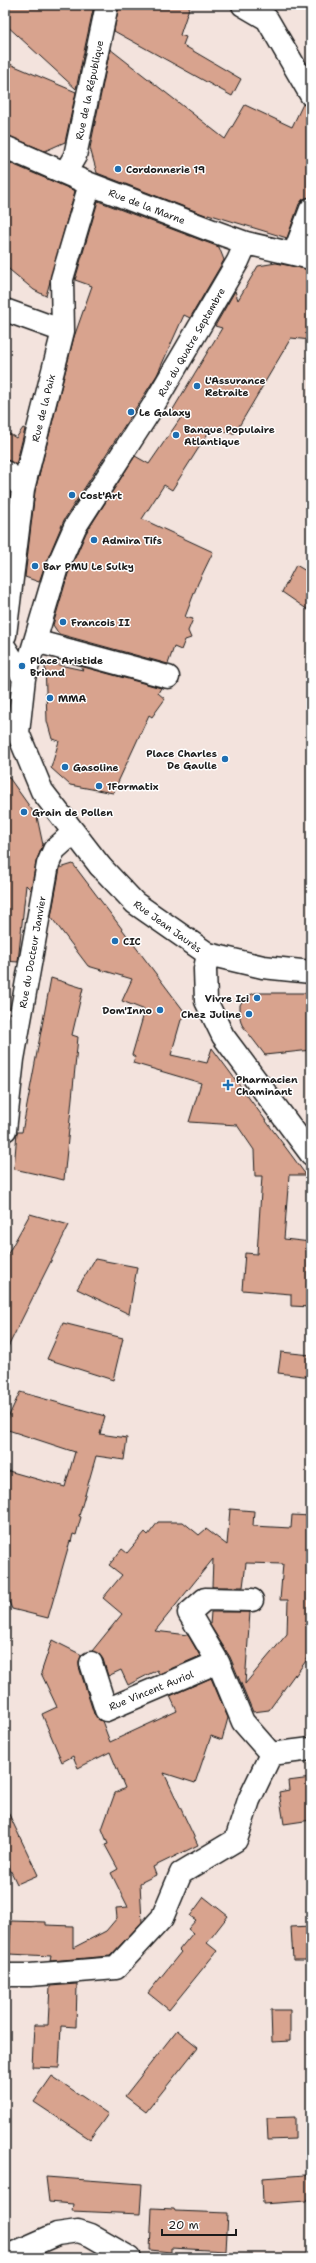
<svg xmlns="http://www.w3.org/2000/svg" width="316" height="2263" font-family="'Shantell Sans',sans-serif">
	<style>
		.building { fill: #d8a38e; stroke: #1c1c1c }
		.lines { fill: none; stroke-linecap: round; stroke-linejoin: round }
		.minor-casing { stroke: #1c1c1c; stroke-width: 25 }
		.tertiary-casing { stroke: #1c1c1c; stroke-width: 25 }
		.minor { stroke: #fff; stroke-width: 22 }
		.tertiary { stroke: #fff; stroke-width: 22 }
		.poi-dot { fill: #1f6fb2; stroke: #fff; stroke-width: 1.5 }
		.labels { text-anchor: middle; stroke-width: 3; stroke-linejoin: round; paint-order: stroke }
		.street-label { font-size: 10px; fill: #1c1c1c; stroke: #fff }
		.poi-label { font-size: 10px; font-weight: bold; fill: #1c1c1c; stroke: #fff; text-anchor: start }
	</style>
	<rect width="100%" height="100%" fill="#f3e3dd"/>
	<filter id="ink" filterUnits="userSpaceOnUse"><feTurbulence type="fractalNoise" baseFrequency=".025" numOctaves="2"/><feDisplacementMap in="SourceGraphic" scale="8" xChannelSelector="R" yChannelSelector="G"/><feConvolveMatrix kernelMatrix="1 2 1 2 8 2 1 2 1" color-interpolation-filters="sRGB"/></filter>
	<g filter="url(#ink)">
		<path class="building" d="M5 5H94L76 89 5 24Z
			M119 5H190L180 35 186 37 183 45 241 79 232 96 114 31Z
			M110 49 225 139 245 105 292 127 303 104 311 107V197L303 199 299 204 287 238 208 214V216L97 173 90 148Z
			M5 62 76 92 65 142 45 151 5 135Z
			M5 161 75 191 46 296 34 290 5 266Z
			M98 201 219 247 224 260 190 318 184 315 157 375 64 520 45 565 39 582 25 577 35 491 74 337 92 286 75 280Z
			M276 263 311 270V340L291 338 235 433H228L212 427 172 490 164 485 142 519 213 552 198 583 185 617 193 619 188 631 191 638 185 640 181 650 174 647 168 664 59 634 53 625 68 574 86 533 135 456 149 464 182 416 172 411 222 328 215 326 235 291 238 300 258 266Z
			M23 428 25 429 16 465 5 460V431L16 438Z
			M5 487 10 493 5 533Z
			M296 565 311 574V612L282 592Z
			M45 662 83 670 80 666 161 688 158 693 165 699 152 717 149 715 113 793 70 785 51 768 59 741 52 739 47 721Z
			M5 772 37 817 43 845 36 862 31 890 26 885 18 962 5 961Z
			M73 864 187 1015 181 1020 171 1055 207 1063 212 1048 306 1175H289L284 1239 311 1242V1307L291 1306V1294L242 1290 245 1253 257 1254 262 1176H255L254 1150 237 1125 189 1122 201 1083 133 1063 135 1057 132 1055 145 1010 122 1001 132 979 88 966 51 917 60 868Z
			M51 978 83 988 72 1035 78 1037 64 1180 14 1169 17 1132H22Z
			M255 993H311V1050L265 1055 242 1025 240 1018V1005L243 1000 247 996Z
			M30 1214 69 1225 5 1353V1259Z
			M95 1259 137 1267 129 1314 77 1289Z
			M63 1323 123 1338 113 1380 47 1359Z
			M281 1352 311 1355V1377L278 1373Z
			M20 1392 105 1416 100 1434 127 1438 124 1460 96 1456 79 1516 81 1517 76 1535 73 1534 71 1542 70 1541 48 1618 12 1609 5 1592V1470L65 1487 75 1452 5 1429V1424Z
			M230 1509 254 1511 253 1526 291 1528 292 1515 311 1516V1654L295 1676V1674L269 1710 253 1712 230 1657 210 1625 211 1612H250L245 1684 287 1634 288 1600H280L283 1564 246 1563 243 1587H212L213 1559 155 1631 188 1635 200 1656 159 1674 157 1670 128 1685 121 1670 108 1676 103 1659 99 1654 92 1651 122 1614 103 1598 122 1575 109 1565 122 1549 127 1553 145 1532 148 1535 158 1522H183L199 1535 206 1529 227 1545Z
			M52 1640 82 1655 79 1661V1667L94 1714 102 1721 110 1742 177 1711 170 1696 211 1678 228 1718 222 1740 211 1736 195 1783 164 1773 198 1845 153 1867 156 1875 140 1883 142 1922 110 1956 50 1961 51 1956 9 1954 11 1921 46 1922V1925L73 1926V1948L106 1931 117 1918 116 1908 128 1907 111 1873 118 1869 105 1845 108 1844 102 1829 115 1793 125 1788 110 1752 78 1768 73 1756 62 1762 42 1714 57 1707 41 1673Z
			M311 1778V1820L284 1824 279 1792 289 1790 288 1781Z
			M5 1806 38 1875 17 1884 5 1859Z
			M204 1897 228 1916 207 1943 217 1951 169 2010 148 1993 181 1952 179 1950 193 1933 188 1929 196 1920 190 1916Z
			M311 1926V1960H293L291 1927Z
			M77 1984 76 2027 61 2026 59 2068 32 2067 34 2025H48L50 1986Z
			M271 2010H290V2041L272 2042Z
			M177 2030 198 2047 146 2112 125 2096Z
			M52 2076 108 2114 90 2139 34 2102Z
			M295 2117V2139L268 2140 267 2118Z
			M305 2175 311 2176V2199H307L306 2201 263 2204 262 2178Z
			M46 2177 142 2184 140 2214 72 2211 73 2204 49 2202Z
			M152 2208 174 2209 175 2211 228 2213 226 2251 171 2248V2252L150 2250Z"/>
		<g class="lines">
			<defs>
				<path id="minor" d="M243 5 267 19 311 95
					M5 147 90 184 210 230 246 243 311 258
					M65 173 75 156 107 5
					M294 254 311 209
					M5 310 63 331
					M5 472 14 478 23 489
					M5 635 23 489 63 331 62 279 90 184
					M35 641 168 677
					M5 648 24 678
					M100 866 42 791 18 733 24 678 56 570 75 527 153 406 238 261 246 243
					M208 954 205 969 206 1001 223 1036 311 1154
					M5 1130 13 1059 48 864 54 850 74 832
					M218 1662 189 1613 205 1599 252 1600
					M91 1663 106 1710 218 1662 243 1722 271 1754
					M5 1975H30L116 1968 162 1918 181 1873 236 1840 249 1800 271 1754 311 1749
					M5 2257 57 2234 78 2231 90 2235 130 2258"/>
				<path id="tertiary" d="M100 866 135 903 208 954 263 967 311 972"/>
			</defs>
			<use href="#minor" class="minor-casing"/>
			<use href="#tertiary" class="tertiary-casing"/>
			<use href="#minor" class="minor"/>
			<use href="#tertiary" class="tertiary"/>
		</g>
	</g>
	<g class="poi-dot">
		<circle cx="118" cy="169" r="4"/>
		<circle cx="197" cy="386" r="4"/>
		<circle cx="131" cy="412" r="4"/>
		<circle cx="176" cy="435" r="4"/>
		<circle cx="72" cy="495" r="4"/>
		<circle cx="94" cy="540" r="4"/>
		<circle cx="35" cy="566" r="4"/>
		<circle cx="63" cy="622" r="4"/>
		<circle cx="22" cy="666" r="4"/>
		<circle cx="50" cy="698" r="4"/>
		<circle cx="225" cy="759" r="4"/>
		<circle cx="65" cy="767" r="4"/>
		<circle cx="99" cy="786" r="4"/>
		<circle cx="24" cy="812" r="4"/>
		<circle cx="115" cy="941" r="4"/>
		<circle cx="257" cy="998" r="4"/>
		<circle cx="160" cy="1010" r="4"/>
		<circle cx="249" cy="1014" r="4"/>
		<path d="M226 1079h4v4h4v4h-4v4h-4v-4h-4v-4h4z"/>
	</g>
	<g class="labels">
		<g class="street-label">
			<text transform="translate(89 90) rotate(-78)" y="4">Rue de la République</text>
			<text transform="translate(147 206) rotate(21)" y="4">Rue de la Marne</text>
			<text transform="translate(191 342) rotate(-60)" y="4">Rue du Quatre Septembre</text>
			<text transform="translate(43 408) rotate(-76)" y="4">Rue de la Paix</text>
			<text transform="translate(168 926) rotate(36)" y="4">Rue Jean Jaurès</text>
			<text transform="translate(32 952) rotate(-80)" y="4">Rue du Docteur Janvier</text>
			<text transform="translate(151 1690) rotate(-22)" y="4">Rue Vincent Auriol</text>
		</g>
		<g class="poi-label">
			<text x="126" y="173">Cordonnerie 19</text>
			<text x="205" y="384">L'Assurance<tspan x="205" dy="12">Retraite</tspan></text>
			<text x="139" y="416">Le Galaxy</text>
			<text x="184" y="433">Banque Populaire<tspan x="184" dy="12">Atlantique</tspan></text>
			<text x="80" y="499">Cost'Art</text>
			<text x="102" y="544">Admira Tifs</text>
			<text x="43" y="570">Bar PMU Le Sulky</text>
			<text x="71" y="626">Francois II</text>
			<text x="30" y="664">Place Aristide<tspan x="30" dy="12">Briand</tspan></text>
			<text x="58" y="702">MMA</text>
			<text x="217" y="757" text-anchor="end">Place Charles<tspan x="217" dy="12">De Gaulle</tspan></text>
			<text x="73" y="771">Gasoline</text>
			<text x="107" y="790">1Formatix</text>
			<text x="32" y="816">Grain de Pollen</text>
			<text x="123" y="945">CIC</text>
			<text x="249" y="1002" text-anchor="end">Vivre Ici</text>
			<text x="152" y="1014" text-anchor="end">Dom'Inno</text>
			<text x="241" y="1018" text-anchor="end">Chez Juline</text>
			<text x="236" y="1083">Pharmacien<tspan x="236" dy="12">Chaminant</tspan></text>
		</g>
	</g>
	<rect width="316" height="2263" fill="none" stroke="#fff" stroke-width="20"/>
	<rect x="10" y="10" width="296" height="2243" fill="none" stroke="#1c1c1c" stroke-width="1.5" filter="url(#ink)"/>
	<path d="M162 2229v6h74v-6" fill="none" stroke="#1c1c1c" stroke-width="2"/>
	<text x="168" y="2229" font-size="12" fill="#1c1c1c" stroke="#ffffff" stroke-width="3" paint-order="stroke">20 m</text>
</svg>
